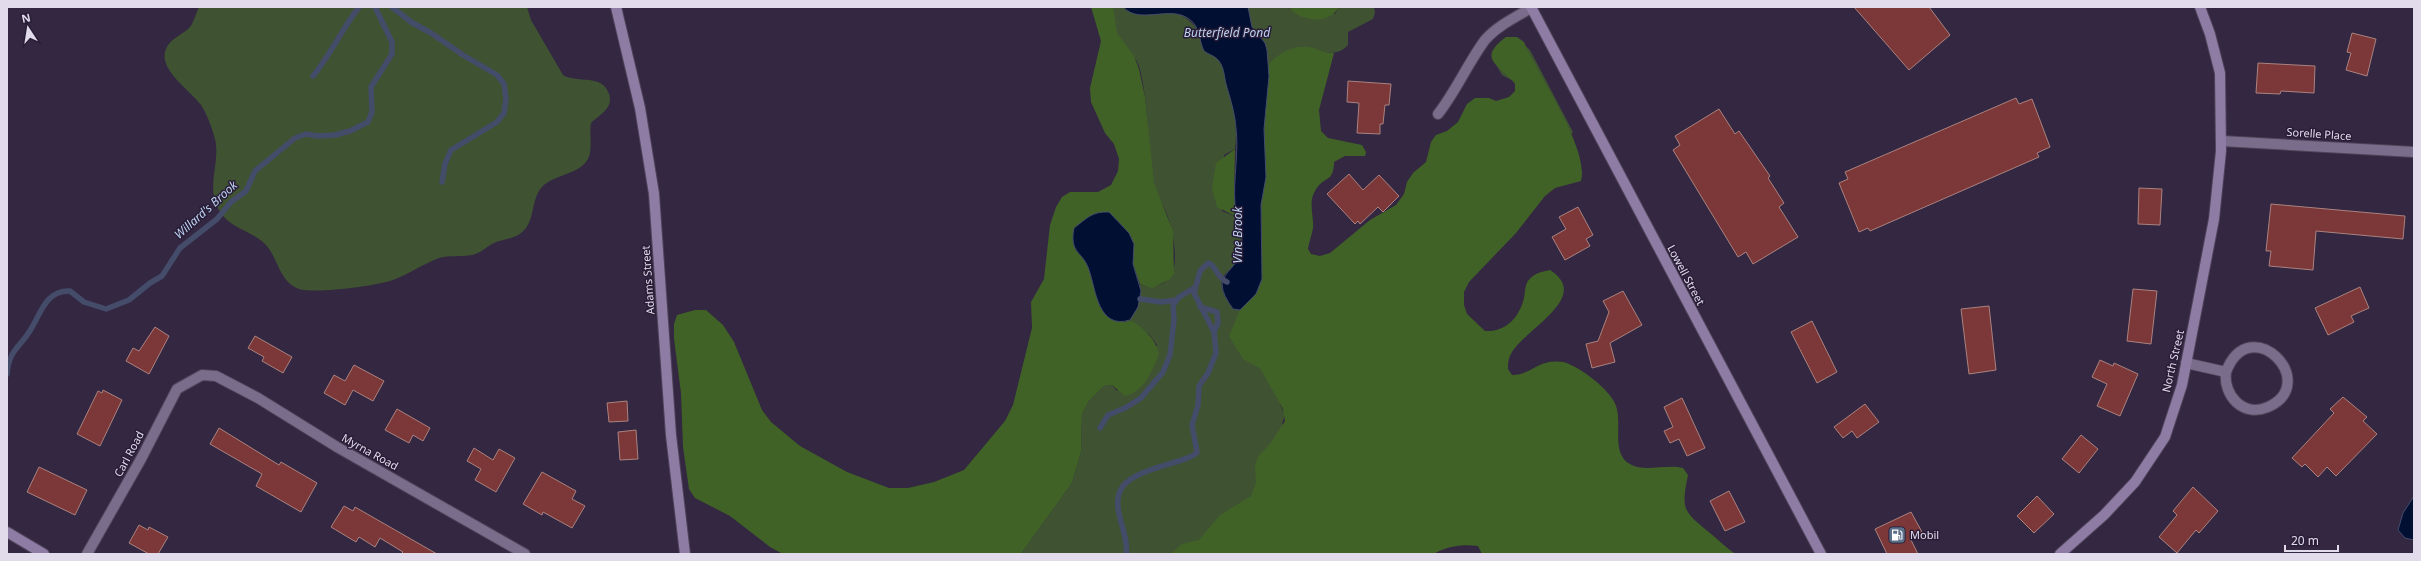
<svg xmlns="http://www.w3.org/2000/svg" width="2421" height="561" font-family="'Noto Sans',sans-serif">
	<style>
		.green { fill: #3f5332 }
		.forest { fill: #416227 }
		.water { fill: #000f32; stroke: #444c6a }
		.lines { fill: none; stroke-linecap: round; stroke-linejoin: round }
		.stream { stroke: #444c6a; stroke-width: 5.5 }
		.building { fill: #7c3838; stroke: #aa8280 }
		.street-casing { stroke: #4f445a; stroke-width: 12 }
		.secondary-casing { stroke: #4f445a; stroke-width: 12 }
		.street { stroke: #7a6d8c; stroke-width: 10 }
		.secondary { stroke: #8e7ca5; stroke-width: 10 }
		.labels { text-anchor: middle; stroke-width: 3; stroke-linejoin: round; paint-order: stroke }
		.street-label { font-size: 11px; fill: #e2dbec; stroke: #291d37 }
		.poi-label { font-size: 11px; fill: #e2dbec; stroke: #291d37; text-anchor: start }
		.water-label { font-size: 12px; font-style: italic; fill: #bcd2f1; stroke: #291d37 }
	</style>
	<rect width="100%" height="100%" fill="#332741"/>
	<path class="green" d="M199 7H527L531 20 563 75C578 84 602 73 609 94 614 108 599 115 591 123 589 133 593 149 588 159 579 175 554 174 542 187 530 200 536 222 521 233 514 239 502 239 494 243 486 247 481 253 472 255 461 257 450 255 439 258 423 264 409 274 393 280 376 286 315 294 299 289 279 282 278 257 265 244 249 229 230 229 219 210 205 186 221 163 215 139 212 128 207 114 201 105 191 91 157 69 166 49 170 38 183 35 190 27 194 22 196 13 199 7Z
		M1113 7C1142 7 1181 3 1198 31L1201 7C1217 49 1241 104 1235 149L1224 155 1222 211 1237 217C1241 231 1244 245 1239 259 1236 266 1231 269 1226 273 1215 283 1226 299 1233 309L1269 76 1267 50 1265 43 1252 27 1248 7H1288L1290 10 1335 14 1339 7H1374L1375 13 1373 19 1348 32V45C1337 57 1325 52 1312 49L1285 246 1358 302 1507 114 1521 85 1502 75 1495 63 1522 43 1530 50 1573 132 1369 411 1280 404 1285 415 1282 424 1419 505 1277 554H1021L1072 483 1081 452 1082 414 1089 401 1104 386 1112 385 1117 391 1157 345 1149 334 1130 320 1138 307 1140 284C1146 287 1151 286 1157 285 1184 282 1174 237 1169 220 1165 206 1156 195 1153 181 1147 144 1149 106 1140 69 1136 55 1124 47 1117 34 1113 26 1113 16 1113 7Z"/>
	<path class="forest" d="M1091 7H1113L1117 33 1134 56 1139 69 1145 97 1154 183 1173 231 1174 274 1169 280 1152 288 1140 284 1133 264 1132 238 1118 221 1081 223 1074 228C1070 258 1082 249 1089 270 1093 282 1095 295 1100 307L1125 322 1130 320C1144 328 1155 338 1159 354 1152 371 1145 391 1125 396L1112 385 1104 386 1089 401 1082 414 1081 452 1072 483 1021 554H783L770 547 730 516 695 498 689 489 683 447 681 393 674 339V324L677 315 695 310H706L723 325 734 342 762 410 771 422 800 446 847 472 889 488H908L934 482 964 470 1005 421 1013 405 1032 328 1031 302 1044 279 1050 225 1056 207 1062 197 1070 192H1098L1111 185 1118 171 1119 159 1114 144 1105 133 1091 102 1090 88 1101 41Z
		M1288 7H1339C1329 26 1300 21 1288 7Z
		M1506 37H1517L1524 42C1537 74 1590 149 1581 181L1555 188 1545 196 1516 233 1469 282 1464 292V305L1467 314 1485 331C1506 332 1519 318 1524 298 1525 293 1525 285 1528 281 1534 273 1541 272 1550 270 1594 298 1520 331 1510 356 1508 360 1508 365 1508 369L1512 375C1532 375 1538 358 1563 362 1578 365 1612 391 1616 406 1623 425 1609 457 1634 466 1649 471 1668 464 1683 468L1688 475C1681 510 1683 511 1710 533 1719 540 1726 548 1736 554H1482L1478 546C1463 544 1447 546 1434 554H1171L1182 544 1199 540 1220 515 1251 496 1256 483 1255 466 1259 455 1270 444 1285 421 1283 409 1260 368 1243 359 1229 336 1240 310 1256 294 1262 279 1261 205 1266 177 1264 129 1269 64C1279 53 1293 45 1309 47 1318 49 1324 53 1334 53L1319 110 1321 131 1328 138 1362 145 1366 152 1365 156H1345L1334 162C1334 183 1323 176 1315 191 1308 202 1314 216 1313 228 1312 235 1309 241 1308 249L1311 254 1320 256 1330 253 1370 220 1396 205 1404 194 1407 182 1413 173 1426 162 1431 142 1436 135 1447 131 1458 122 1467 104 1475 98H1489L1496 101 1509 97 1515 91V84C1501 65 1475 60 1506 37Z
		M1235 149 1234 193 1237 217 1217 207 1212 188 1216 163Z"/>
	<path class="water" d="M1123 7H1248L1252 27 1265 43 1267 50 1269 76 1264 129 1266 177 1261 205 1262 279 1256 294 1240 310 1233 309C1205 270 1240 277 1242 243 1242 229 1236 217 1235 204 1233 179 1239 153 1236 128 1235 113 1230 98 1226 84 1224 75 1224 68 1219 61 1214 55 1209 55 1204 51 1200 43 1200 33 1195 25 1177 0 1141 27 1123 7Z
		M1109 212 1129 233 1134 244 1133 264 1141 291 1138 307 1130 320C1098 330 1096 290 1089 270 1083 251 1069 254 1074 228 1086 219 1092 211 1109 212Z
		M2414 496V540L2405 538 2398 530 2403 513Z"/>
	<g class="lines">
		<path class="stream" d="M392 7 411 22 431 33 463 55 497 75 504 84 506 99 504 113 497 122 451 150 445 164 442 182
			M313 76C331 54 342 29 359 7
			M1140 299 1161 302 1176 300
			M1200 307 1217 312 1218 323 1214 332
			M7 374C9 349 20 348 31 329 41 313 46 290 70 291L84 302 106 309 129 300 150 283 162 276 180 248 217 219 231 202 246 191 255 171 295 138 306 134 318 136 335 135 350 131 368 122 372 112 371 87 392 54V42L375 7
			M1100 428 1108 415 1125 408 1141 398 1163 372 1170 355 1174 320 1173 305 1179 297 1194 288
			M1126 554C1130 533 1108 506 1123 486 1138 467 1192 462 1197 452L1192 425 1198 405 1199 386 1208 373 1216 353 1214 332 1194 293 1200 271 1208 263C1216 265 1216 277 1227 282"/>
	</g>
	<path class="building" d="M1854 7H1929L1950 35 1909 70Z
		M2352 33 2376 39 2367 76 2346 70 2351 53 2347 52Z
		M2258 63 2315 66 2314 93 2281 91 2280 94 2256 93Z
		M1348 81 1391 84 1389 105H1385L1383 124H1380V134L1357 133 1359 103 1347 102Z
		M2016 98 2019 104 2032 99 2050 147 2037 153 2039 157 1870 231 1868 228 1859 232 1839 183 1848 179 1845 172Z
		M1719 109 1735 134 1739 131 1770 176 1768 178 1784 203 1779 207 1798 237 1753 264 1746 252 1738 257 1673 150 1680 145 1675 136Z
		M1349 174 1363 190 1379 175 1399 196 1383 212 1378 207 1360 224 1358 221 1355 224 1327 194Z
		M2139 188 2162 189 2160 225 2138 224Z
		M2271 204 2405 216 2403 239 2316 231 2313 270 2269 266 2271 251H2266Z
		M1578 207 1593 235 1586 239 1590 246 1565 260 1552 237 1566 229 1559 217Z
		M2360 287 2369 308 2351 316 2354 322 2328 335 2315 308Z
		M2133 289 2157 291 2151 344 2127 341Z
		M1623 291 1642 325 1610 343 1615 362 1592 368 1586 344 1598 341 1609 312 1603 301Z
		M1989 306 1996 370 1969 374 1961 309Z
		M1812 321 1837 372 1817 383 1791 332Z
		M155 327 169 336 149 374 126 361 133 348 139 351Z
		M255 336 292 357 283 373 262 361 264 357 248 348Z
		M2100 360 2113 366 2114 363 2138 374 2120 416 2097 406 2107 384 2092 377Z
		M354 365 384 381 373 401 353 390 345 405 324 393 334 375 345 381Z
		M103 390 122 400 100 446 77 434 98 391 102 393Z
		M2343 397 2367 417 2363 421 2377 434 2336 476 2327 467 2318 477 2305 464 2302 467 2292 458 2334 413 2330 409Z
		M1682 398 1705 448 1687 456 1679 439 1670 443 1664 431 1673 427 1664 407Z
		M627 401 628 421 609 422 607 403Z
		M1865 404 1879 422 1857 438 1852 431 1843 438 1834 427Z
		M397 409 430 428 423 441 413 435 409 443 385 430Z
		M219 428 279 465 281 462 317 483 301 512 256 486 262 474 210 444Z
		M636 430 638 459 620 460 618 432Z
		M2081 435 2098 449 2079 473 2062 459Z
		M474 448 493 460 499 449 515 458 496 492 475 480 481 469 467 461Z
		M39 467 87 490 75 515 27 492Z
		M542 472 576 491 572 499 585 506 572 528 543 512 542 515 523 504Z
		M2193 487 2218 511 2199 533 2196 530 2177 553 2159 537 2177 515 2173 511Z
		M1729 491 1745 522 1725 531 1710 501Z
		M2037 496 2054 514 2034 533 2017 516Z
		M344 506 353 511 355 507 437 554H401L403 552 380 538 375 547 359 537 356 542 331 527Z
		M1911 512 1922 532 1910 538 1918 554H1887L1875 529Z
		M139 525 148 530 149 527 168 537 158 554H149L129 543Z"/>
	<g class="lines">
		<defs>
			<path id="street" d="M1438 114C1456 91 1468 63 1485 40 1497 26 1516 17 1531 8
				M2222 141 2414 152
				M2186 363 2226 372C2250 309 2322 383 2268 407 2243 418 2223 395 2226 372
				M87 554 141 459 177 389 202 375 216 376 258 398 337 447 525 554"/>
			<path id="secondary" d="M616 7 640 108 654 194 671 435 685 554
				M1531 7 1821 554
				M7 532 44 554
				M2060 554 2104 515 2135 482 2165 437 2182 385 2214 219 2221 151 2220 73 2210 34 2200 7"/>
		</defs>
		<use href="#street" class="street-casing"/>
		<use href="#secondary" class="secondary-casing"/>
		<use href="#street" class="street"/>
		<use href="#secondary" class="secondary"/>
	</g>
	<defs>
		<symbol id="fuel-square" viewBox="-11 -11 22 22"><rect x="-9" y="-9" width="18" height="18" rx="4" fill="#5c6f8a" stroke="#291d37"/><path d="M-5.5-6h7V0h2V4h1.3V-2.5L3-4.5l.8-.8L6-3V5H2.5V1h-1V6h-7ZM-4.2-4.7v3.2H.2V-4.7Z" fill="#fff"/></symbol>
	</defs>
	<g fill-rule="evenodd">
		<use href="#fuel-square" x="1887" y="525" width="20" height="20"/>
	</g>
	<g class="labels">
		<g class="street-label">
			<text transform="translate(2319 134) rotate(4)" y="4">Sorelle Place</text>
			<text transform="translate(1686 275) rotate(62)" y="4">Lowell Street</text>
			<text transform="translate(648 280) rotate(-94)" y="4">Adams Street</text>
			<text transform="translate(2173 361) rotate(-77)" y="4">North Street</text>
			<text transform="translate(370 452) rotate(29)" y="4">Myrna Road</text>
			<text transform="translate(129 454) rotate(-62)" y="4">Carl Road</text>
		</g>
		<g class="poi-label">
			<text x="1910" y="539">Mobil</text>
		</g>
		<g class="water-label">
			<text x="1227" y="37">Butterfield Pond</text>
			<text transform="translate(206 210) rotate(-42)" y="4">Willard's Brook</text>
			<text transform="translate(1238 235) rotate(-90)" y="4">Vine Brook</text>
		</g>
	</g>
	<rect width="2421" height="561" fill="none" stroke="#e2dbec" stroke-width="16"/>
	<g transform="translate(28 28) rotate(348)" stroke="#291d37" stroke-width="3" paint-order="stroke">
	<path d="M0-3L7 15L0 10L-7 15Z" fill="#e2dbec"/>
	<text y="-6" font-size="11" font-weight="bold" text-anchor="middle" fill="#e2dbec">N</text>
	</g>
	<path d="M2285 545v6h53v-6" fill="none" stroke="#e2dbec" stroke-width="2"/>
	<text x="2291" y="545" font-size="12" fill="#e2dbec" stroke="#291d37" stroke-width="3" paint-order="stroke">20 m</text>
</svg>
